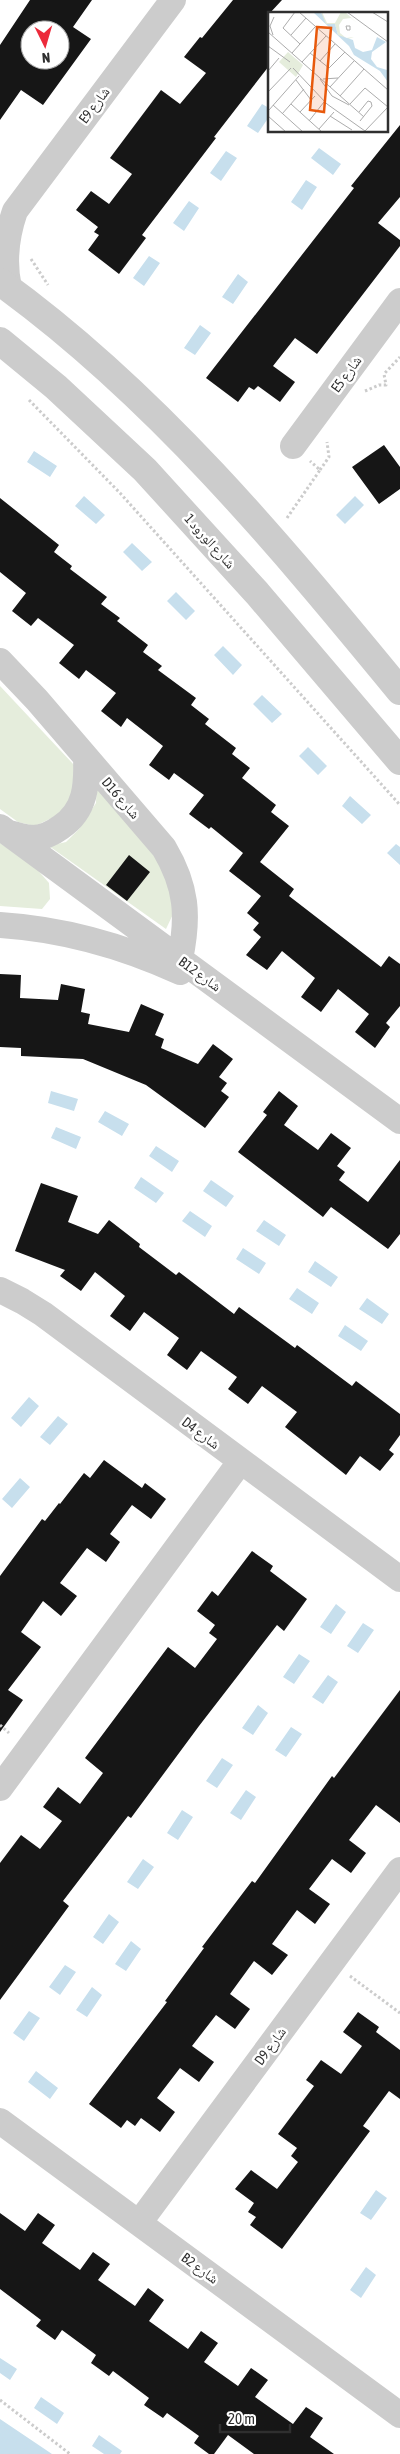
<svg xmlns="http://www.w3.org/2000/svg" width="400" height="2454" font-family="'Asap Condensed','Noto Naskh Arabic',sans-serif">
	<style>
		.green { fill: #e5eddc }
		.water { fill: #c7dfed }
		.building { fill: #161616; fill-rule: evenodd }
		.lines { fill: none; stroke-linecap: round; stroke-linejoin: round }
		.path { stroke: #ccc; stroke-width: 3; stroke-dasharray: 2.5 2.5; stroke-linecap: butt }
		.minor { stroke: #ccc; stroke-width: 26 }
		.tertiary { stroke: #ccc; stroke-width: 28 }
		.labels { text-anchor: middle; stroke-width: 5; stroke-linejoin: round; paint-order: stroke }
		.street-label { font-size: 14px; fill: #2f2f2f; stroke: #fff }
		.inset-road { fill: none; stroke: #acacac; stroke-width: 1 }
		.view { fill: #e8590c; fill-opacity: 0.15; stroke: #e8590c; stroke-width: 2.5 }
		.inset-edge { fill: none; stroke: #2f2f2f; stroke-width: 2.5 }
	</style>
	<rect width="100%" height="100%" fill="#fff"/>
	<path class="green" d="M0 686 74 765 72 798 60 814 35 826 18 822 0 809Z
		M97 777 171 878 175 910 166 929 49 846 66 842 79 829 96 803Z
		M0 843 35 867 49 883 50 899 42 909 0 906Z"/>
	<path class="water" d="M262 104 269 108V117L258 133 247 126Z
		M319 148 341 164 333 175 311 158Z
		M226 151 237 158 221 181 210 173Z
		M306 180 317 187 302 210 291 202Z
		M189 201 199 208 184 231 173 223Z
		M149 256 160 263 144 286 133 278Z
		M238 274 248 282 233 304 222 297Z
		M200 325 211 333 195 355 184 348Z
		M34 451 57 466 50 477 27 462Z
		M84 496 105 515 96 524 75 506Z
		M355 496 364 505 345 524 336 515Z
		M132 543 152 562 142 571 123 552Z
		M176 592 195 611 186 620 167 601Z
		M223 646 242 665 233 675 214 655Z
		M262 695 282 714 272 723 253 704Z
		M308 747 327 766 318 775 299 756Z
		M350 796 371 815 362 824 342 806Z
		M396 844 400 847V865L387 853Z
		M51 1091 78 1099 74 1111 48 1103Z
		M105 1111 129 1124 122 1136 98 1122Z
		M56 1127 81 1137 76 1149 51 1138Z
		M156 1146 179 1161 172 1172 149 1156Z
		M141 1177 164 1193 156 1203 134 1188Z
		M211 1180 234 1196 226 1207 203 1191Z
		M190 1211 212 1226 205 1237 182 1221Z
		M264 1220 286 1235 279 1246 256 1231Z
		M243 1248 266 1263 259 1274 236 1259Z
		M315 1261 338 1277 331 1287 308 1272Z
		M297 1288 319 1303 312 1314 289 1299Z
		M367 1298 389 1314 382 1324 359 1309Z
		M345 1325 368 1341 361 1351 338 1336Z
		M29 1397 39 1406 21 1427 11 1418Z
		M58 1416 68 1424 50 1445 40 1437Z
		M20 1478 30 1487 12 1508 2 1499Z
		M336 1604 346 1612 331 1634 320 1627Z
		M363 1623 374 1630 358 1653 347 1646Z
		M299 1654 310 1661 294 1684 283 1677Z
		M328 1675 338 1682 323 1704 312 1697Z
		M258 1705 268 1713 253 1735 242 1728Z
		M291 1727 302 1734 286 1757 275 1750Z
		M222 1758 233 1765 217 1788 206 1781Z
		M246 1790 256 1797 241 1820 230 1813Z
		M182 1810 193 1817 178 1840 167 1833Z
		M143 1859 154 1867 138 1889 127 1882Z
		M109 1914 119 1922 103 1944 93 1937Z
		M131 1941 141 1949 126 1971 115 1964Z
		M65 1965 76 1972 60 1995 49 1987Z
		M92 1987 102 1995 87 2017 76 2010Z
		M29 2011 40 2018 24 2041 13 2033Z
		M36 2071 58 2088 50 2099 28 2082Z
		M376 2190 387 2198 371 2220 360 2213Z
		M366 2267 376 2275 361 2298 350 2290Z
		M0 2358 17 2369 10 2380 0 2373Z
		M41 2397 64 2413 57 2424 34 2408Z
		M0 2419 52 2454H0Z
		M99 2435 122 2451 120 2454H104L92 2446Z"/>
	<path class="building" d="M30 0H92L73 27 91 39 43 105 21 90 0 120V45ZM30 30H60V60H30Z
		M233 0H282L269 14V66L214 137 216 138 142 235 146 238 119 274 88 250 99 235 94 232 98 227 76 210 91 191 109 204 132 174 110 158 161 90 180 104 206 73 184 57 200 37 202 38Z
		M400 125V197L378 223 400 240V246L317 354 295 338 273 366 295 382 280 402 258 386 254 390 249 387 238 402 206 378 354 188 351 186Z
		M384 445 400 467V489L379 504 352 467Z
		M0 498 59 545 54 552 72 566 70 569 107 597 101 604 120 618 117 621 148 645 143 652 162 666 158 670 196 698 191 705 209 719 205 724 236 748 232 754 250 768 242 778 276 805 271 812 289 826 260 862 294 889 289 896 381 967 389 956 400 964V1006L386 1023 390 1027 375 1048 355 1032 369 1014 338 989 321 1012 301 997 315 978 282 951 267 970 246 955 261 937 253 930 259 923 247 913 261 896 229 871 243 853 211 827 209 829 189 814 204 795 174 773 169 780 149 765 163 746 127 718 121 727 101 711 116 693 86 670 79 679 59 663 74 645 38 618 31 626 12 611 26 593 0 572Z
		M129 855 150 872 127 901 106 885Z
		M0 974 21 975 20 998 58 1000 61 984 85 989 81 1012 90 1014 88 1024 129 1032 141 1004 164 1014 155 1035 164 1039 161 1048 198 1064 213 1044 233 1059 219 1077 227 1083 221 1091 229 1097 205 1128 146 1085 83 1059 21 1056V1048L0 1047Z
		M279 1091 298 1106 284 1125 318 1150 331 1133 351 1148 337 1166 345 1172 339 1180 368 1202 400 1160V1234L388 1249 331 1207 323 1217 238 1152 267 1115 263 1112Z
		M41 1183 78 1196 68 1222 98 1234 109 1220 140 1244 139 1247 176 1275 179 1272 234 1314 239 1307 295 1348 297 1345 352 1386 356 1381 400 1414V1435L389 1450 394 1454 380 1471 360 1456 346 1475 285 1427 297 1412 262 1386 248 1404 228 1389 237 1377 201 1351 187 1370 167 1355 179 1338 144 1312 130 1331 110 1316 125 1296 95 1272 81 1291 60 1276 65 1270 15 1251Z
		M104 1460 142 1488 145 1483 166 1499 151 1519 132 1505 110 1534 120 1542 106 1562 87 1548 60 1583 77 1596 61 1616 43 1601 21 1632 41 1647 8 1690 23 1700 0 1732V1576L42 1519 45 1521 59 1503 60 1504 84 1473 90 1478Z
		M252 1551 273 1566 270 1571 307 1599 284 1631 277 1625 199 1726 131 1818 128 1816 63 1901 69 1906 0 2000V1863L21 1835 40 1849 62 1821 43 1807 58 1787 80 1804 103 1773 85 1758 168 1647 195 1668 217 1639 209 1633 215 1625 197 1611 212 1591 218 1596Z
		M400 1690V1823L376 1805 349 1840 366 1853 351 1873 332 1859 309 1889 330 1904 315 1924 297 1910 272 1944 288 1955 272 1975 254 1961 230 1994 250 2009 235 2029 216 2015 192 2046 214 2062 199 2082 180 2068 157 2098 175 2112 160 2132 141 2118 135 2126 127 2120 121 2128 89 2104 167 2002 165 2001 204 1948 202 1947 252 1881 255 1883 332 1776 334 1778Z
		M358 2012 379 2027 376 2032 400 2050V2099L389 2091 363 2126 370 2131 282 2249 250 2225 256 2217 248 2212 254 2203 235 2189 251 2170 277 2189 298 2162 291 2156 297 2148 278 2134 314 2086 306 2080 321 2060 341 2074 362 2046 343 2032Z
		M0 2213 25 2231 38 2213 55 2225 42 2243 80 2270 93 2252 110 2264 98 2280 135 2306 148 2288 164 2300 149 2321 188 2349 201 2331 218 2343 204 2362 238 2386 251 2368 268 2380 255 2397 293 2424 306 2407 323 2418 310 2437 334 2454H254L228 2435 214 2454H209L194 2443 199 2436 167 2413 163 2418 144 2405 149 2398 113 2371 109 2376 91 2363 96 2355 62 2330 55 2340 36 2326 41 2320 0 2289Z"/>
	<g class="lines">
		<path class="path" d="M31 259 48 285
			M365 391 379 385H386L384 374 400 357
			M29 400 120 493 400 805
			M320 470 329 457 327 442
			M287 518 320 470 310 461
			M0 1725 9 1733
			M350 1976 400 2013
			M0 2400 70 2454"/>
		<path class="minor" d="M9 288C3 261 6 237 15 211L173 0
			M293 446 400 301
			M0 661 37 700 164 848C187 887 189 916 180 959
			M0 827 400 1121
			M9 833C16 835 24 837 32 838 42 838 53 833 61 827 86 810 87 785 86 757
			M0 925C62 929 123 946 180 972
			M0 1290 22 1301 43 1314 400 1579
			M0 1788 240 1462
			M0 2121 400 2415
			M139 2223 400 1870"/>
		<path class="tertiary" d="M0 282C155 394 279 544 400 691
			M0 341 56 387 145 470 257 593 400 761"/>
	</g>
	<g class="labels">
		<g class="street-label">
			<text transform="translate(94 105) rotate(-53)" y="5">E9 شارع</text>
			<text transform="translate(346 374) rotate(-54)" y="5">E5 شارع</text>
			<text transform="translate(210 541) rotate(48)" y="5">شارع الورود 1</text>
			<text transform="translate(121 798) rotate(49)" y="5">D16 شارع</text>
			<text transform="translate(200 974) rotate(36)" y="5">B12 شارع</text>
			<text transform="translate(201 1433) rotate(37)" y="5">D4 شارع</text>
			<text transform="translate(270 2046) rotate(-54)" y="5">D9 شارع</text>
			<text transform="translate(200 2268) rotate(36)" y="5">B2 شارع</text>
		</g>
	</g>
	<g transform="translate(268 12)">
		<rect width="120" height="120" fill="#fff"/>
		<path d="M54 0 59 11H67L73 0H77L89 11 83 6 75 7 71 13 72 21 78 26 86 25 77 28 70 23 67 12H58L54 7ZM20 40 35 53 28 65 11 50Z" fill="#e5eddc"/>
		<path d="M45 0H53L58 12H67L70 23 85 28 87 36 95 40 104 38 109 25 118 30 104 40 103 47 109 55 119 58 120 70 112 59 86 43 81 34Z" fill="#c7dfed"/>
		<path class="inset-road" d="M27 0 15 16 32 32M31 0 120 78M79 0 120 30M104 0 120 10M82 14V18H79L78 14ZM0 20 96 105M5 23 2 14 6 5M23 23 38 6M0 34 22 50M24 41 47 15M42 41 61 56 77 40M52 49 67 32M34 50 58 24M25 56 59 92 97 119M0 59 11 46M52 67 64 84 81 93M55 67 70 66M28 68 43 88M62 75 86 49M0 80 23 56M72 84 96 57M23 92 54 120M82 92 97 76 120 95 97 119M5 93 35 120M1 98 31 64M32 100 47 84M91 100 100 89 103 90M14 102 36 77M0 104 18 120M62 104 84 118M41 109 56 90M92 109 104 94 103 90M51 117 66 100"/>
		<path class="view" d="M49 15 63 16 56 100 42 98Z"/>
		<rect width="120" height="120" class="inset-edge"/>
	</g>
	<g transform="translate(45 45) rotate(175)"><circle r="24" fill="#ffffff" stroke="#acacac"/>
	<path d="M0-4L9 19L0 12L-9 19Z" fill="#ec2a3b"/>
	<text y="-8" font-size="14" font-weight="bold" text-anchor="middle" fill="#2f2f2f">N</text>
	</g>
	<path d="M220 2424v8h70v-8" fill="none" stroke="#2f2f2f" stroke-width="2.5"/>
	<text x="228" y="2424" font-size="15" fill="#2f2f2f" stroke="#ffffff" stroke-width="4" paint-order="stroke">20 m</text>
</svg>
